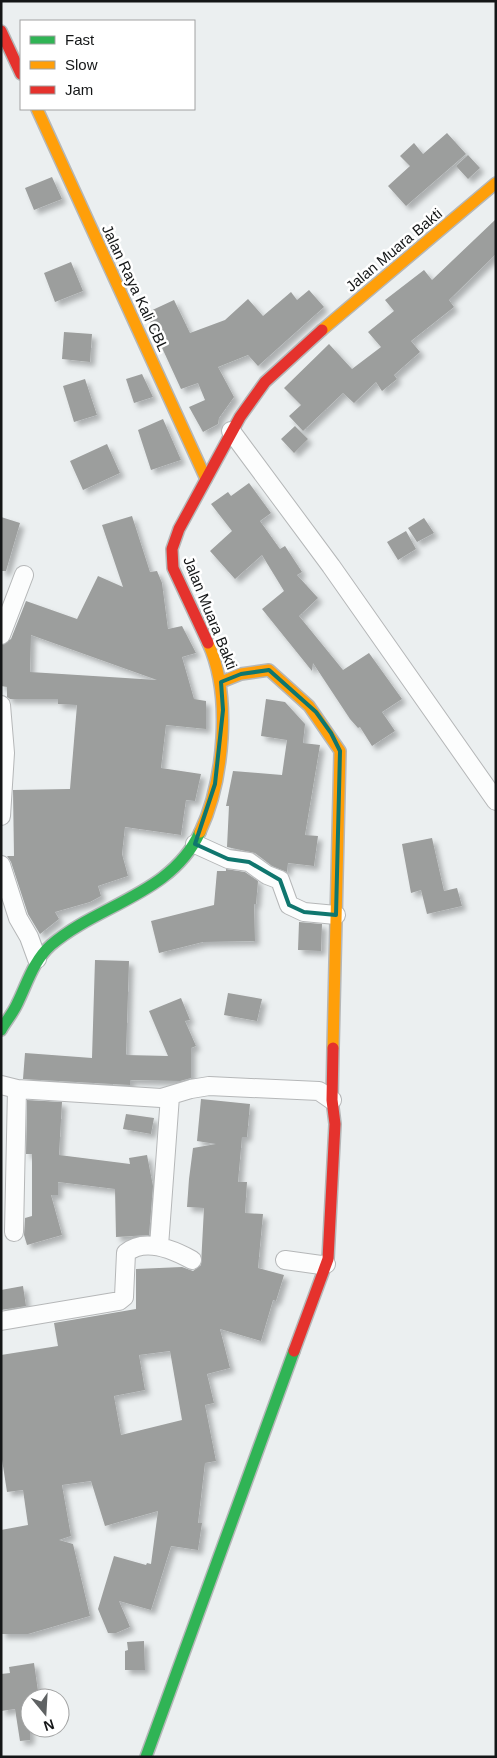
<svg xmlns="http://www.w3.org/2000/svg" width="497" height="1758" font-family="Arial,sans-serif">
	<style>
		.building { fill: #9c9e9d; fill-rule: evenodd; filter: url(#shadow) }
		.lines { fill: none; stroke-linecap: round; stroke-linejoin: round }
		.street-casing { stroke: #b5b7b8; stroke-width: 20 }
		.fast-casing { stroke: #b5b7b8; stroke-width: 14 }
		.slow-casing { stroke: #b5b7b8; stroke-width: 14 }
		.jam-casing { stroke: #b5b7b8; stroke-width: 14 }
		.street { stroke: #fcfdfd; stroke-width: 18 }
		.fast { stroke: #30b455; stroke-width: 11 }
		.slow { stroke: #ff9f0a; stroke-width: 11 }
		.jam { stroke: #e5322d; stroke-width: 11 }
		.marked { fill: none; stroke: #0f766e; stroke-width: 4; stroke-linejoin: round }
		.labels { text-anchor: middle; stroke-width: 5; stroke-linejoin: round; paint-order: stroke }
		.street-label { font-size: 15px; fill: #141617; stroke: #fff }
	</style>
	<defs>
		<filter id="shadow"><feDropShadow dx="4.5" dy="4.5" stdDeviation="2.5" flood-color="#0004"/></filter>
	</defs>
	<rect width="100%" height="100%" fill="#ebeff0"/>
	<path class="building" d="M447 133 466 154 406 206 388 186 410 166 400 156 414 143 423 154Z
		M468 155 480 168 468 179 456 166Z
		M52 177 62 199 34 210 25 188Z
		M496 219V254L449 300 454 307 411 341 420 352 394 375 397 379 382 391 376 382 354 403 343 393 303 431 289 416 301 405 284 388 329 344 352 369 381 347 368 332 394 311 385 300 424 270 432 280Z
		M71 262 83 291 55 302 44 273Z
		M309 290 324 307 258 366 248 355 218 367 234 397 219 418 218 424 203 432 189 407 205 400 198 383 181 389 146 313 174 300 190 333 225 320 248 299 263 316 291 292 297 300Z
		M64 332 92 334 90 362 62 359Z
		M142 374 153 397 134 403 126 379Z
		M85 379 97 415 74 422 63 386Z
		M163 419 181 460 151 470 138 430Z
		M295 426 308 439 294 453 281 439Z
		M107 444 120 473 83 490 70 461Z
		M249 483 271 513 260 521 280 549 285 546 302 572 297 575 318 598 299 616 343 670 369 653 402 699 382 712 395 731 372 746 360 727 358 728 350 719 313 663 312 671 262 609 284 591 262 555 235 579 210 551 232 531 211 504 228 492 231 496Z
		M132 516 150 572 157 571 162 583 168 629 182 626 196 653 182 657 194 699 206 701V729L166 725 161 768 201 774 195 801 186 800 181 835 125 827 122 854 128 876 98 886 101 896 90 902 55 912 59 919 40 934 28 914 11 862 7 856H14L13 790 70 789 77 705 58 704V699H10L7 697V687L1 686V645L11 639 26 601 77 619 98 576 123 587 102 525ZM31 635 157 680 30 672Z
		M1 517 20 523 6 571H1Z
		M424 518 434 533 417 542 408 528Z
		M406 531 416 549 398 560 387 542Z
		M266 699 285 702 305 724 303 743 320 745 305 835 318 836 314 866 288 863 287 872 272 866 255 853 227 847 229 806H226L233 771 282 775 287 740 261 736Z
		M432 838 444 891 457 888 462 906 427 914 421 890 411 893 402 844Z
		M226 869 245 872 258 881 256 904H254L255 941 203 942 159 953 151 921 214 905 217 871H226Z
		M299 922 322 924 321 951 298 950Z
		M95 960 129 961 126 1055 168 1056 149 1011 181 998 190 1020 185 1021 196 1046 191 1048V1078L180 1081 130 1080V1085L23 1079 25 1053 92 1058Z
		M228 993 262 999 257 1021 224 1015Z
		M201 1099 250 1104 247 1137H242L238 1182H247L245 1213 263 1214 258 1268 284 1275 276 1301 273 1300 261 1341 220 1329 230 1368 207 1374 214 1403 205 1405 216 1461 205 1463 198 1523H202L198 1550 171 1546 151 1610 119 1601 130 1627 116 1633H108L98 1609 114 1556 146 1565 147 1563 151 1564 158 1511 105 1526 91 1481 62 1485 71 1536 59 1540 73 1544 90 1616 28 1634H1V1530L28 1525 23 1490 7 1492 1 1453V1355L58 1346 54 1323 136 1309V1269L182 1267 193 1271 201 1265 204 1208 187 1207 189 1179 193 1148 216 1144 197 1141ZM170 1351 182 1420 121 1435 114 1396 145 1390 139 1355Z
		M27 1100 62 1102 59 1155 130 1164 129 1158 147 1155 153 1186 149 1235 116 1237 115 1189 58 1182V1195H51L62 1235 27 1245 24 1235 25 1218 32 1216V1154H26Z
		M126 1114 154 1118 151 1134 123 1129Z
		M23 1286 26 1306 1 1310V1290Z
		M144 1641 145 1670H125V1651L128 1650 127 1642Z
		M34 1663 39 1698H30V1740L20 1741 15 1709 1 1711V1674L10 1673 9 1667Z"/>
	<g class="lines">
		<defs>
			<path id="street" d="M231 431 331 566 496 801
				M1 635 24 575
				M1 705 5 753 1 816
				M195 844 228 859 249 862 267 875 280 880 289 905 304 912 336 915
				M1 865 18 918 29 937 37 959
				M1 1085 17 1089 161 1098 191 1089 209 1086 319 1091 332 1100
				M14 1232 17 1089
				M159 1246 170 1096
				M285 1260 321 1265 326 1264
				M1 1321 119 1301 124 1297 126 1253C145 1237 174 1250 192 1260"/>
			<path id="fast" d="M1 1030C6 1021 13 1013 17 1004 27 984 33 961 51 945 99 904 172 894 200 832
				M146 1757 294 1351"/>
			<path id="slow" d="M37 109 206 479
				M322 330 496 183
				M221 682 241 674 269 670 309 706 340 751 333 1048
				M200 832C224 781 232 695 208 643"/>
			<path id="jam" d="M1 31 21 74
				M208 643 173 568 172 549 179 529 240 417 265 382 322 330
				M294 1351 328 1259 335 1124 332 1100 333 1048"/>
		</defs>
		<use href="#street" class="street-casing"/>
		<use href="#fast" class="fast-casing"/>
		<use href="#slow" class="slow-casing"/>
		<use href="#jam" class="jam-casing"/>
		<use href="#street" class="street"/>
		<use href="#fast" class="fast"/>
		<use href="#slow" class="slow"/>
		<use href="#jam" class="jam"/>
	</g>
	<path class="marked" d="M269 670 316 712 331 733 340 751 336 915 304 912 289 905 280 880 249 862 228 859 195 844 215 784 223 710 221 682 241 674Z"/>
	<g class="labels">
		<g class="street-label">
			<text transform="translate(394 250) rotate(-40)" y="5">Jalan Muara Bakti</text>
			<text transform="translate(135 288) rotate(65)" y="5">Jalan Raya Kali CBL</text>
			<text transform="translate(210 613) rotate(68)" y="5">Jalan Muara Bakti</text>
		</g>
	</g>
	<rect width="497" height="1758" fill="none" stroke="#141617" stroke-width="5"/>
	<rect x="20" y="20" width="175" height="90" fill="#ffffff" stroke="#a1a2a2"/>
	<rect x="30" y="36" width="25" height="8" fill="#30b455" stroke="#a1a2a2"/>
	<text x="65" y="45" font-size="15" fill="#141617">Fast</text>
	<rect x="30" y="61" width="25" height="8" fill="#ff9f0a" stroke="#a1a2a2"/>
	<text x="65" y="70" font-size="15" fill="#141617">Slow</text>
	<rect x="30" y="86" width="25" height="8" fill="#e5322d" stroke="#a1a2a2"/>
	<text x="65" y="95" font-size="15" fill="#141617">Jam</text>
	<g transform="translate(45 1713) rotate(162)"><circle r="24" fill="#ffffff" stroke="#a1a2a2"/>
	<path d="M0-4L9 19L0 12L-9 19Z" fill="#5f6263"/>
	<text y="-8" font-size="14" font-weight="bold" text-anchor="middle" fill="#141617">N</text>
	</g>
</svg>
